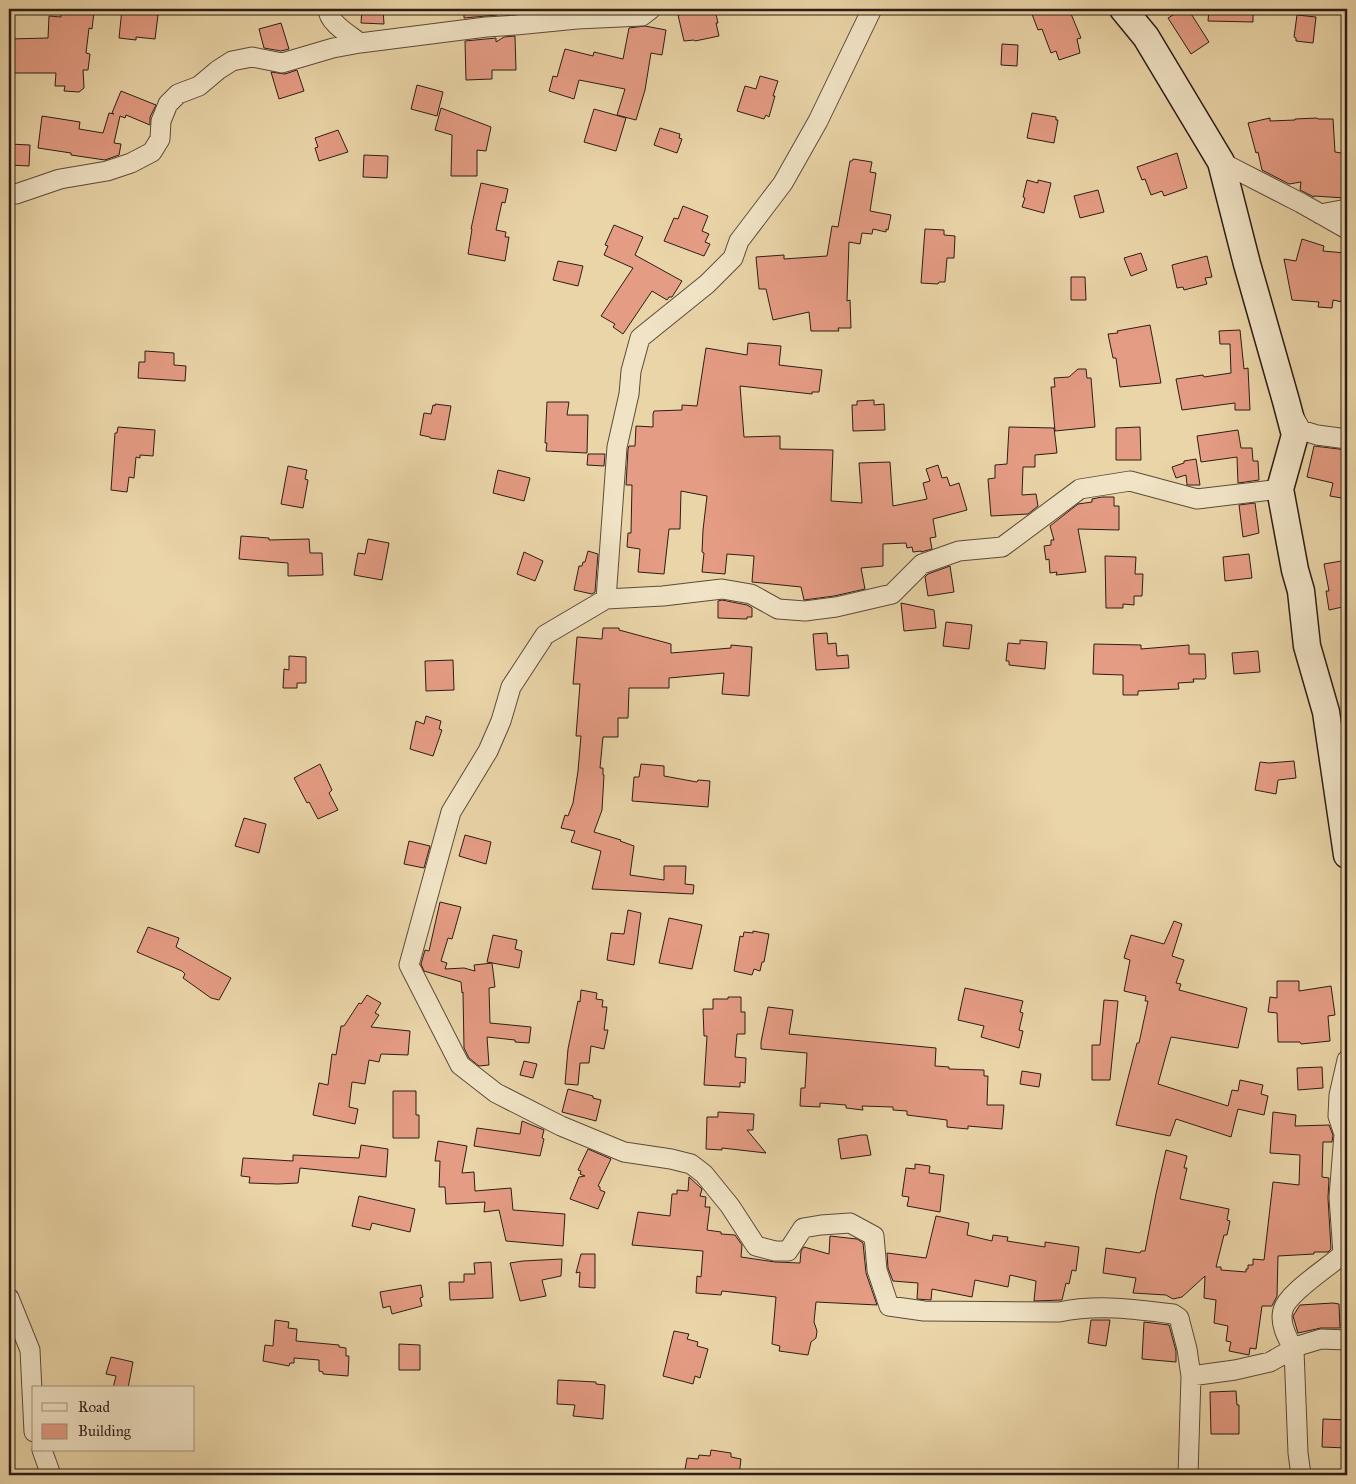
<svg xmlns="http://www.w3.org/2000/svg" width="1356" height="1484" font-family="'IM FELL Great Primer',serif">
	<style>
		.building { fill: #e59c84; stroke: #2d1d17 }
		.lines { fill: none; stroke-linecap: round; stroke-linejoin: round }
		.street-casing { stroke: #5c4b3b; stroke-width: 21 }
		.secondary-casing { stroke: #2d1d17; stroke-width: 29 }
		.street { stroke: #f1e4c6; stroke-width: 19 }
		.secondary { stroke: #f1e4c6; stroke-width: 26 }
	</style>
	<rect width="100%" height="100%" fill="#ead5a8"/>
	<filter id="stains"><feTurbulence type="fractalNoise" baseFrequency=".004" numOctaves="4"/><feColorMatrix values="0 0 0 0 .2 0 0 0 0 .09 0 0 0 0 .02 0 0 0 .5 -.17"/></filter>
	<radialGradient id="worn" r=".72"><stop offset=".6" stop-color="#630" stop-opacity="0"/><stop offset="1" stop-color="#630" stop-opacity=".3"/></radialGradient>
	<path class="building" d="M62 9H89L88 12H94L92 29 89 28 86 53 90 54 88 70H83L84 88 79 92 64 91 65 86H55L56 73H9V39L48 38 49 16 61 17Z
		M122 9 158 15 155 39 136 37V40L119 38Z
		M362 9H383L384 24 361 23Z
		M464 9H497V15L464 18Z
		M715 9 718 23H716L719 36 695 41 694 40 684 41 678 15 697 11 698 14Z
		M1030 9H1069L1081 38 1077 39 1080 53 1059 60 1056 51 1051 53 1042 29 1038 30Z
		M1183 9H1188L1209 42 1191 54 1168 18Z
		M1209 9H1253V22L1208 21Z
		M1297 15 1316 17 1313 43 1296 41V38L1294 37Z
		M281 23 289 49 281 51 264 48 259 29Z
		M645 26 666 30 662 55 651 53 645 90 636 120 617 115 625 89 579 80 574 99 549 91 553 76 557 77 565 49 593 56 594 52 623 59 629 28Z
		M515 36 516 70H492V79L466 80 465 41 496 38V42L504 37Z
		M1002 44 1018 45 1017 66 1001 65Z
		M297 70 304 91 279 99 271 72 285 74Z
		M760 76 778 81 773 96H775L769 117 766 115 764 119 737 111 745 86 756 89Z
		M417 85 443 92 437 116 411 109Z
		M121 91 156 105 150 117V125L126 115 125 118 120 116 114 143 121 144 119 155 105 160 71 155V153L38 148 42 116 80 122 79 129 103 133 109 113 114 114 112 113Z
		M441 108 491 127 486 151 477 150V176H451L452 135 435 130Z
		M594 109 626 118 616 151 584 142Z
		M1032 113 1056 117V120H1058L1054 143 1027 138Z
		M1270 118V121L1295 120V119L1317 118 1318 119H1333L1335 152 1347 154 1345 198 1314 196V197L1300 190 1301 182 1289 184 1262 170 1258 152 1256 153 1248 123Z
		M660 128 680 134 679 138 682 139 677 153 654 145Z
		M338 130 348 152 319 161 315 148 318 147 315 138Z
		M9 144 30 145 29 166 9 165Z
		M1177 153 1187 188 1164 196 1162 191 1151 195 1145 179 1142 180 1137 167Z
		M364 155 388 156 387 178 363 177Z
		M853 159 872 162 870 172 876 173 870 211 891 215 888 230 886 229V232L873 229 872 234 862 233 860 244 849 242 847 301 850 300 851 328H838L839 331H811L809 312 773 320 766 289H759L756 257 784 255V259L827 256 832 226 838 227 850 161H852Z
		M1027 180 1038 183V180L1051 183 1044 213 1022 207 1025 198 1023 197Z
		M481 183 508 189 505 203 502 202 496 230 506 232 505 237H509L505 261 468 254 472 229H471Z
		M1098 190 1104 212 1080 218 1074 196Z
		M683 206 708 216 702 231 709 234 705 242 710 244 704 256 664 241 674 218 678 219Z
		M614 225 643 237 635 255 682 281 672 297H669L667 300 652 291 623 334 613 327 615 324 601 316 633 268 604 255 608 246 605 245Z
		M925 229 944 230V235L955 236 954 258H947L945 282H939L938 284 921 283Z
		M1302 239 1324 246 1323 251 1345 253 1343 272H1347V303L1333 300 1332 308 1318 307 1319 302 1292 300 1284 259 1296 261Z
		M1141 253 1147 270 1131 276 1124 258Z
		M1207 256 1212 277 1205 278 1207 284 1184 290 1183 287 1177 288 1172 265Z
		M558 261 583 266 578 286 553 280Z
		M1071 277H1085L1086 300H1071Z
		M1150 325 1161 383 1120 387 1116 358H1113L1108 334 1118 333 1117 331Z
		M1240 330 1244 369 1248 368 1250 410H1235V403L1182 410 1176 379 1203 375 1204 377 1231 373 1230 344H1220L1219 331Z
		M748 343 781 346 779 365 822 370 819 392H812V394L740 386 744 437 780 436V449L833 450 831 501 862 503 859 463 890 462 893 506 927 499 923 483 930 481 926 469 938 465 942 478 947 477 950 486 959 483 967 510 933 519 936 537 930 538 932 549 921 552V551L913 552 912 547 907 548 906 543 883 544V566L861 568 865 589 834 596 804 600 801 587 752 582 754 556 727 554 725 574 702 572 704 553 702 552 703 530 707 496 681 491 680 529H669L664 574 638 572 640 549 627 547 628 533H631L632 485H626L628 449 629 446H635L636 426 653 427V414L654 411 682 410V405L697 406 706 348 747 355Z
		M145 351 174 353V365L186 366 185 381 138 378 139 362H145Z
		M1078 369H1086L1087 378H1091L1095 427 1055 431 1051 387H1055L1054 378 1069 377Z
		M874 400V405L884 404 885 430 853 431 852 405H857V401Z
		M547 402H569L567 415H588L587 453 546 451 547 443H545Z
		M435 404 451 406 445 440 430 438V437L420 435 424 413 431 414 433 405 435 406Z
		M118 427 155 430 153 456 140 455V458L136 457 134 478 129 477 127 492 111 490 115 433H117Z
		M1009 427 1054 428 1057 453 1035 455V467H1023L1022 495 1036 494 1038 506 1028 514 991 516 988 479 995 478V465L1007 464Z
		M1140 427 1141 460H1116V428Z
		M1238 430 1241 448H1252L1253 461H1258L1259 480 1238 483 1237 457 1201 462 1197 436Z
		M1314 446 1347 450V499L1330 496 1333 483 1307 477Z
		M588 454H605L604 466 587 465Z
		M1196 459 1200 485H1187L1186 475 1176 478 1172 467 1184 463V461Z
		M288 466 307 470 305 479 308 480 303 508 281 504Z
		M498 470 530 478 524 501 493 493Z
		M1102 497H1114V506H1119V530L1078 529 1086 572 1056 575 1057 572 1050 573 1049 559 1046 560 1044 546 1051 545V540H1054L1050 526 1078 504 1092 502V499Z
		M1255 503 1259 533 1243 537 1239 505Z
		M241 536 269 538V540L309 539 310 553H322L323 575 288 576V563L239 559Z
		M368 539 389 543 382 580 354 575 358 553 365 554Z
		M588 551 598 554 595 592 592 594 574 590 579 566H582L583 562H585Z
		M524 552 543 561 535 581 517 574Z
		M1249 554 1252 578 1225 581 1223 557Z
		M1105 556 1136 557 1135 574H1143L1142 596H1134V605L1123 604V608H1106Z
		M1347 560V606L1329 610 1326 591H1329L1324 564Z
		M950 566 954 592 928 596 925 577 928 574Z
		M722 600 747 605 752 608V617H747V619L718 618V601Z
		M901 603 934 610 936 628 904 631Z
		M946 622 972 625 969 649 943 646Z
		M603 628H619V630L671 644V653L731 648V645L752 647 749 696 722 694 724 673 669 678V688H629L628 718H618V737H603L600 768H603V775H604L602 810 594 832 621 840 620 841 634 846 630 875 664 880V866H686L685 884 694 885 693 894 592 889 601 851 571 842 575 831 561 828 565 815 568 816 573 803 578 771 581 736H576L580 684H573L577 637 602 639Z
		M827 633 828 644 836 643 837 656 848 655 849 668 816 670 813 634Z
		M1020 640 1047 642 1045 669 1009 665V661H1006L1008 643 1020 644Z
		M1094 644 1141 645V649L1189 645V654H1205L1206 677 1205 679H1193L1194 682 1178 683 1179 689 1138 691V695H1123V675L1093 674Z
		M1258 651 1260 672 1234 674 1232 653Z
		M289 656 306 657V683H297V688H283L284 669 289 670Z
		M453 660 454 690 426 691 425 661Z
		M426 716 441 721 439 729 442 730 433 756 410 749 416 721 424 724Z
		M1294 761 1296 778 1278 780 1276 794 1255 790 1260 762 1269 763Z
		M320 764 332 790 329 793 338 810 318 819 309 802 307 803 294 778Z
		M641 764 664 766V776L697 782 698 780 710 781 708 807 632 801 634 777H639Z
		M244 818 266 824 259 853 235 846Z
		M465 835 491 842 486 864 459 856Z
		M409 841 430 846 424 868 404 864Z
		M440 902 461 907 452 939 448 938 441 961 447 963 445 969 464 968 475 971 474 965 492 963 495 987 489 988 490 1023 531 1027 529 1043 515 1042V1040L487 1037 489 1065 479 1066 469 1058 464 1048 463 992 462 993 461 982 424 971 421 964 425 950 429 951Z
		M628 910 641 913 634 965 607 960 611 933 624 934Z
		M669 918 702 925 692 969 659 963Z
		M1174 921 1182 924 1172 956 1184 960 1176 983 1181 984 1179 990 1247 1008 1238 1048 1171 1037 1158 1084 1228 1106 1232 1090 1238 1091 1240 1080 1263 1085 1261 1094 1268 1096 1264 1115 1238 1109 1231 1137 1176 1119 1170 1136 1116 1125 1137 1043H1139L1148 1001H1145L1146 996 1124 991 1130 960 1124 958 1131 935 1164 944Z
		M148 927 179 938 176 947 231 978 219 1000 211 998 183 978 185 974 182 971 137 952Z
		M753 931 769 934 764 962H762L760 971 754 969 752 975 734 971 740 936 743 937 744 932 753 933Z
		M493 935 517 940 515 949 522 951 519 968 487 962Z
		M1277 981H1299V991L1331 986 1335 1015 1328 1016 1330 1041 1301 1044 1300 1042H1278L1277 1013 1268 1012 1270 997 1277 998Z
		M965 988 1023 1001 1020 1012 1023 1013 1019 1030 1023 1031 1019 1048 981 1037 984 1026 958 1020Z
		M581 990 597 993 596 999 603 1000 602 1007H607L604 1030H608L604 1049 591 1046 589 1063H580L578 1085 565 1084 568 1049 578 1001 580 1002Z
		M367 995 381 1003 375 1013 379 1015 371 1027 410 1031 408 1055 381 1054 379 1062 369 1060 365 1084 352 1082 349 1107 358 1109 355 1124 313 1115 319 1083 328 1085 332 1054 336 1055 341 1026H344L359 1003 361 1004Z
		M728 997H741V1012H745V1034H737L735 1057 746 1058 745 1083 740 1082V1087L704 1085 707 1036H704L703 1009H713V999H728Z
		M1104 1000 1118 1001 1110 1080H1092V1045H1100Z
		M768 1007 793 1010 789 1034 936 1048 935 1066 949 1067V1069L984 1070V1076H988L987 1105H1004L1002 1129 968 1126V1129L947 1127V1120L907 1115V1111L893 1110V1107L862 1106 863 1110 846 1108V1105L820 1103V1107L800 1106 801 1088H805L807 1053 761 1049V1042Z
		M524 1061 537 1064 533 1078 520 1075Z
		M1322 1067 1323 1088 1298 1090 1297 1068Z
		M1022 1071 1041 1074 1039 1087 1020 1084Z
		M568 1089 593 1096V1098L601 1100 596 1121 562 1112Z
		M393 1091H416V1115H419V1138H393Z
		M718 1112 754 1114 753 1130H747L766 1153 722 1148V1150L706 1149 707 1117H718Z
		M1273 1112 1296 1115 1295 1126 1329 1125 1333 1135 1332 1142H1323L1322 1177 1329 1178 1328 1198 1331 1249 1328 1252H1314V1254L1278 1256 1277 1296 1272 1306H1262L1256 1349 1250 1348 1249 1355 1229 1351 1231 1342 1226 1341 1228 1326 1214 1323 1216 1300 1204 1298 1205 1276 1182 1297 1173 1299 1166 1295 1133 1293 1136 1278 1103 1273 1106 1248 1140 1253 1141 1251H1145L1156 1194 1166 1150 1187 1156 1184 1168H1187L1180 1199 1229 1209 1227 1220 1230 1221 1227 1235H1224L1216 1267H1221V1270L1246 1272V1269H1248V1265H1253V1259L1264 1260 1273 1182 1299 1185 1300 1155 1270 1153Z
		M522 1121 544 1130 542 1138 544 1139 540 1156 474 1146 477 1128 520 1134Z
		M861 1135H867L871 1155 841 1159 838 1139Z
		M438 1141 467 1146 462 1173 474 1172 475 1191 511 1188 513 1210 565 1214 563 1246 506 1241 499 1210 484 1212 485 1202 446 1204 445 1187H439L440 1161H435Z
		M361 1145 388 1149 386 1177 300 1168 298 1183 278 1184 249 1183 250 1177 241 1176 243 1158 293 1161V1155L359 1158Z
		M588 1149 611 1159 598 1186 600 1187V1190L605 1192 598 1209 570 1199 579 1177 585 1176 580 1174 581 1171 578 1170Z
		M915 1164 930 1166 929 1173 944 1175 940 1212 907 1206 909 1197 902 1196 906 1168 915 1169Z
		M689 1177 702 1189 700 1196 706 1197 705 1207H710L707 1230 721 1232V1234L735 1235 742 1245 741 1257 775 1262 800 1263 801 1251 804 1247 829 1254 830 1236 857 1239 863 1243 866 1273 877 1305 816 1302 814 1322 817 1331 816 1338 811 1342 808 1355 779 1351 780 1346 772 1344 776 1297 722 1291 721 1295 696 1293 697 1276 701 1277 703 1251 632 1245 638 1212 670 1216 672 1194H677V1190L688 1191Z
		M359 1196 415 1209 410 1232 372 1223 370 1230 352 1226Z
		M936 1216 969 1223 967 1235 992 1241 993 1235 1008 1237 1007 1241 1045 1247V1242L1079 1247 1076 1271 1072 1270 1069 1284 1066 1283 1062 1300 1034 1301 1036 1281 1010 1275 1008 1287 975 1280 972 1297 932 1289 931 1300 917 1299 918 1283 893 1281 888 1268 887 1253 926 1258Z
		M581 1254H595V1288L579 1287 580 1272 576 1273Z
		M562 1259 561 1276 542 1280 546 1296 520 1301 510 1263 523 1261Z
		M491 1262 493 1298 450 1300 449 1282H464V1274H475L474 1263Z
		M421 1285 423 1297 420 1298 422 1306 392 1314 390 1306 383 1308 380 1292Z
		M1333 1303 1339 1304 1340 1328H1321L1298 1333 1293 1316 1300 1305Z
		M275 1320 289 1322 288 1328 297 1329 296 1341 339 1345V1347L346 1348V1356H349L348 1376 323 1374V1372L319 1371V1360L294 1358V1363H290L289 1366 263 1361 265 1345 273 1346Z
		M1091 1320H1110L1106 1346 1088 1343Z
		M1144 1322 1169 1325 1176 1351V1362L1142 1359Z
		M674 1331 689 1334 687 1339 698 1342 697 1346 708 1349 700 1378 695 1376 693 1384 663 1376Z
		M399 1344 420 1345V1370H399Z
		M111 1357 133 1362 128 1388H113L116 1376 106 1374Z
		M558 1380 596 1382V1384L605 1385 603 1419 573 1416 575 1405 557 1404Z
		M1236 1391 1237 1405H1239V1434H1211L1210 1392Z
		M1323 1419 1347 1420V1448L1322 1447Z
		M711 1450 731 1453V1457L741 1459 739 1475H684L687 1458 698 1459 699 1455 710 1456Z"/>
	<g class="lines">
		<defs>
			<path id="street" d="M328 9C328 23 350 35 360 43
				M872 9 818 121 783 183 739 241 733 258 707 284 640 338 631 371 629 394 617 447 606 599 545 635 511 687 501 721 488 751 451 812 409 965 460 1065 496 1093 561 1126 624 1152 671 1159 691 1164 704 1174 730 1206 756 1246 775 1251H788L803 1228 821 1225 850 1223 874 1236 877 1270 889 1306 924 1311 1059 1312C1097 1304 1135 1309 1173 1314L1179 1318 1187 1349 1191 1376
				M1221 162 1301 203 1347 229
				M9 193 16 194 60 179 107 171 131 163 152 152 160 139 161 121 168 104 178 94 199 86 218 70 232 61 252 57 282 63 333 48 360 43 486 27 516 25 577 19 642 16 651 9
				M1320 214 1347 209
				M1292 414 1301 430 1317 435 1347 439
				M606 599 663 596 722 589 751 594 778 609 805 611 836 607 892 594 922 564 959 551 1002 547 1080 489 1130 481 1197 499 1280 489
				M9 1298 30 1350 34 1432
				M42 1450 51 1475
				M1188 1475 1191 1376 1235 1370 1270 1362 1298 1346 1321 1339 1347 1340
				M1301 1475 1298 1453 1294 1350C1288 1339 1279 1324 1283 1310 1287 1293 1329 1267 1343 1254L1339 1197 1344 1134 1338 1116 1339 1095 1347 1060"/>
			<path id="secondary" d="M1123 9 1146 37 1221 162 1247 264 1286 401 1295 435 1280 489 1295 570 1301 591 1307 646 1326 712 1347 855"/>
		</defs>
		<use href="#street" class="street-casing"/>
		<use href="#secondary" class="secondary-casing"/>
		<use href="#street" class="street"/>
		<use href="#secondary" class="secondary"/>
	</g>
	<rect width="1356" height="1484" fill="none" stroke="#ead5a8" stroke-width="30"/>
	<rect x="10" y="10" width="1336" height="1464" fill="none" stroke="#2d1d17" stroke-width="2.5"/>
	<rect x="15" y="15" width="1326" height="1454" fill="none" stroke="#2d1d17"/>
	<rect x="32" y="1386" width="162" height="65" fill="#f1e4c6" stroke="#a39480"/>
	<rect x="42" y="1403" width="25" height="8" fill="#f1e4c6" stroke="#a39480"/>
	<text x="78" y="1412" font-size="15" fill="#2d1d17">Road</text>
	<rect x="42" y="1424" width="25" height="15" fill="#e59c84" stroke="#a39480"/>
	<text x="78" y="1436" font-size="15" fill="#2d1d17">Building</text>
	<rect width="100%" height="100%" filter="url(#stains)"/>
	<rect width="100%" height="100%" fill="url(#worn)"/>
</svg>
